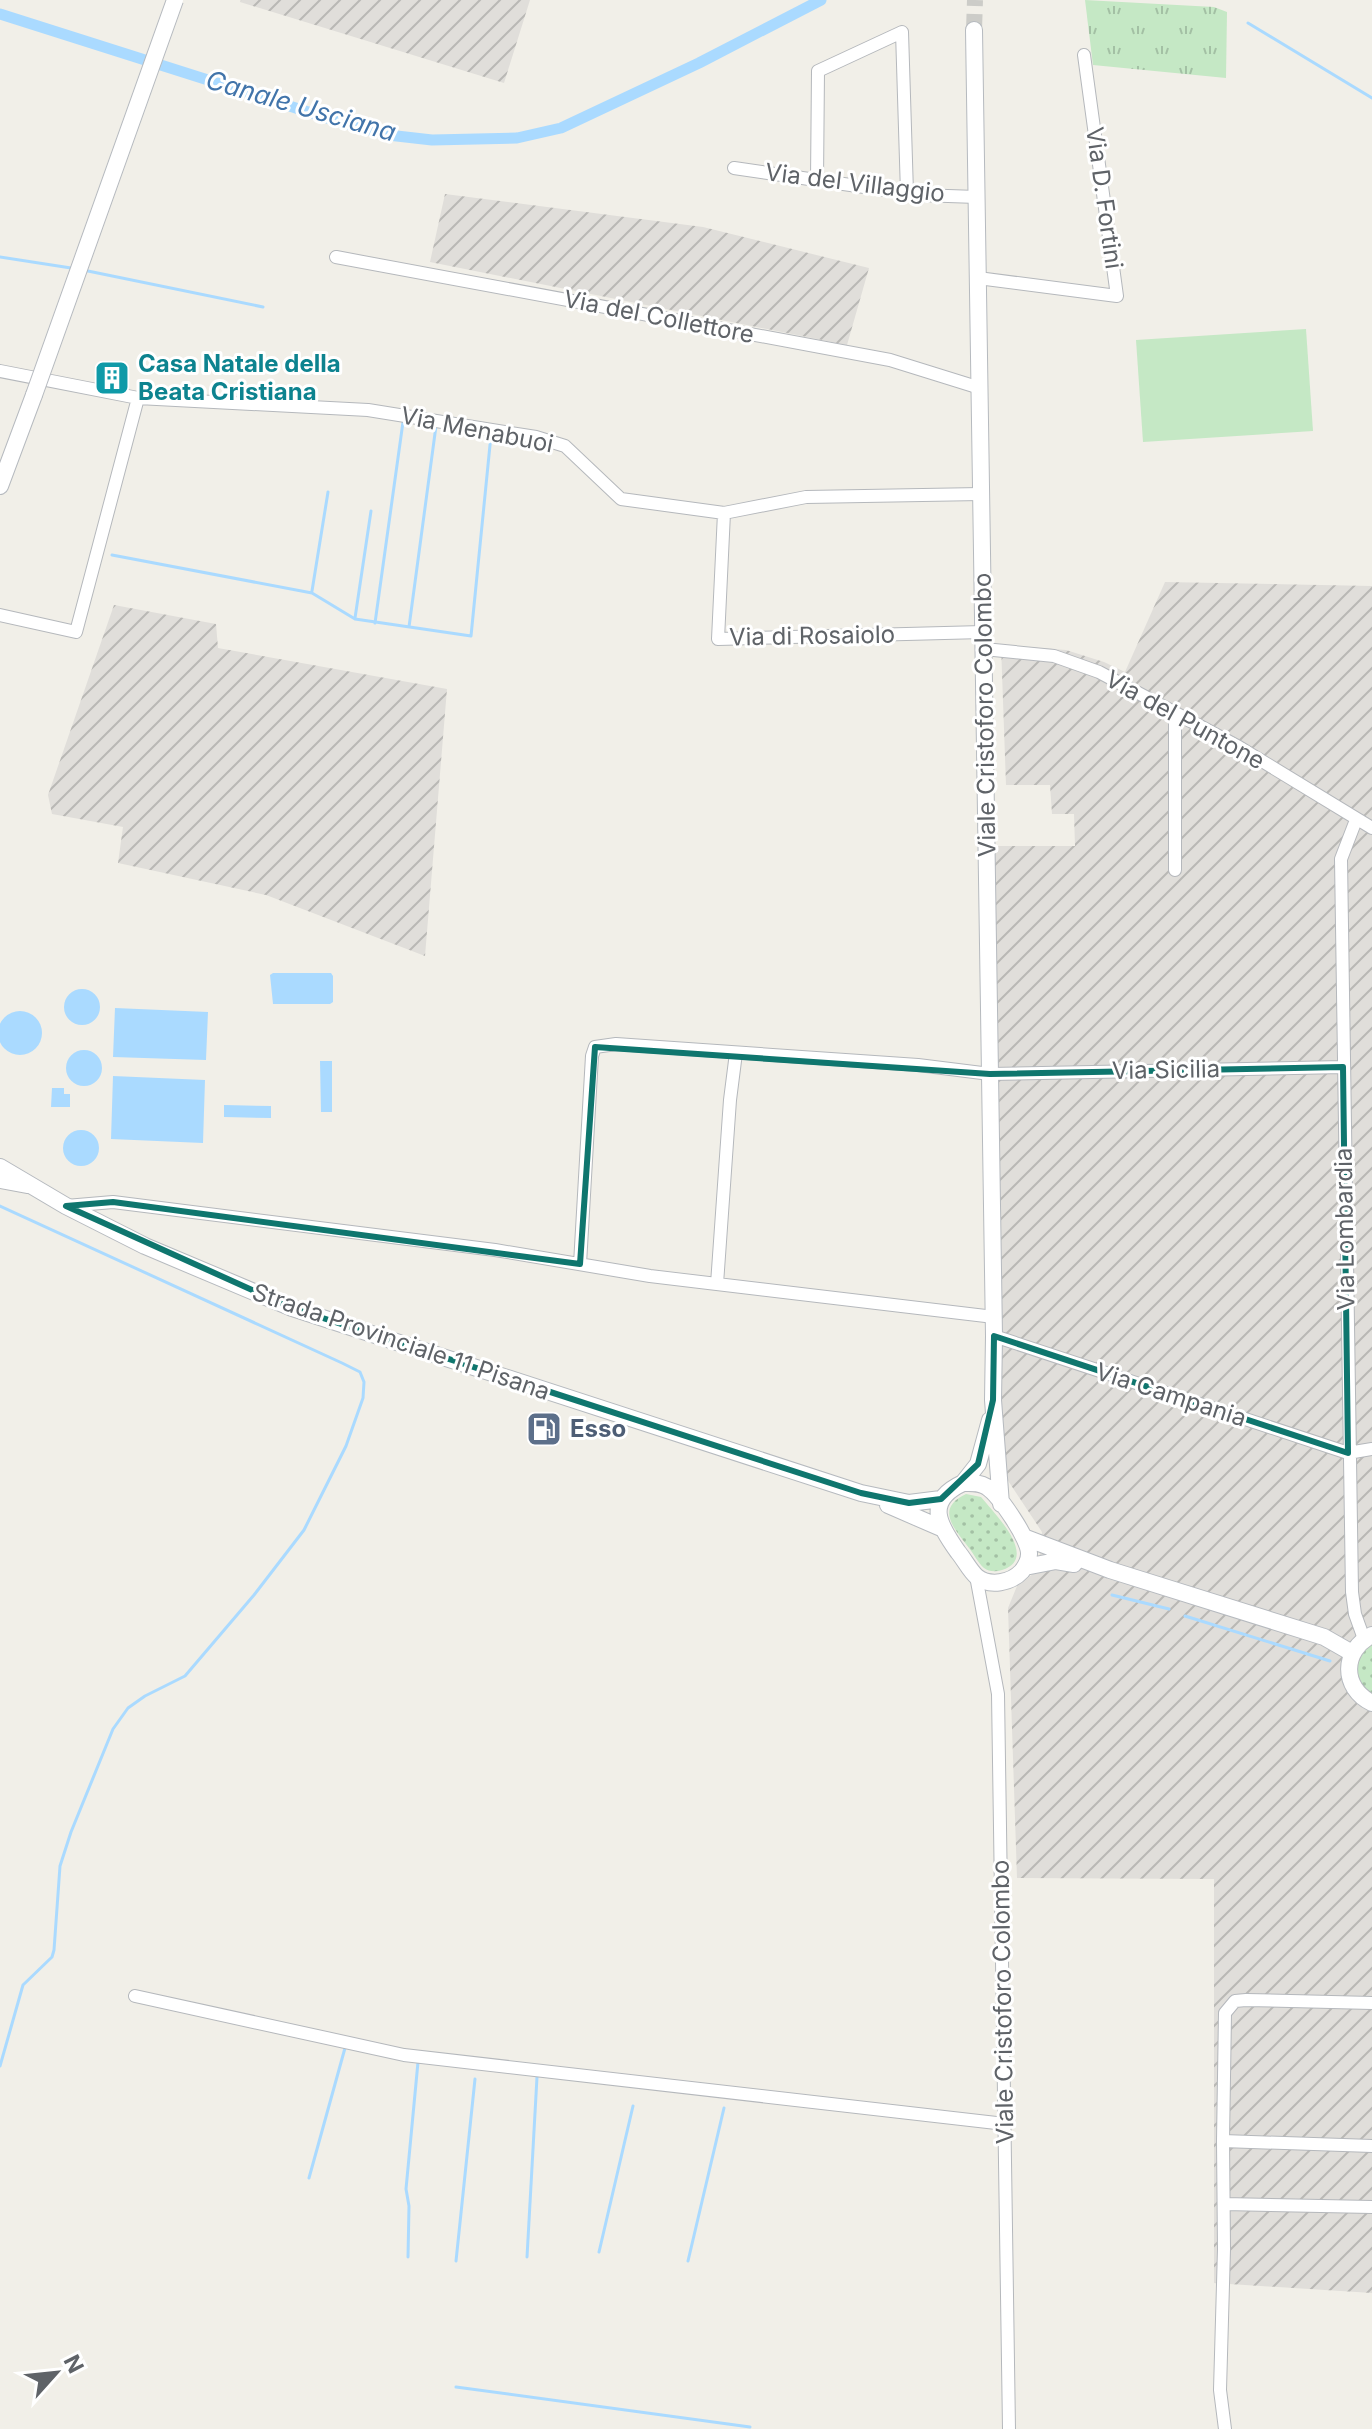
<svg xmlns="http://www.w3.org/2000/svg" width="1372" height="2429" font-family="Inter,sans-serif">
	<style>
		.industrial { fill: url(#industrial-furrows) }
		.grass { fill: url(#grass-dots) }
		.park { fill: url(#park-tufts) }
		.pitch { fill: #c5e8c5 }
		.water { fill: #aadaff }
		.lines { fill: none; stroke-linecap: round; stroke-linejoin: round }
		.stream { stroke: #aadaff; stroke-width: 3 }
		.canal { stroke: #aadaff; stroke-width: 11 }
		.secondary-tunnel { stroke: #ccccc8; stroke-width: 16; stroke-dasharray: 16 8; stroke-linecap: butt }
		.street-casing { stroke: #b5b8bc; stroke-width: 14 }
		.secondary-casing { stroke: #b6babf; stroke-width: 18 }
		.street { stroke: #fff; stroke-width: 12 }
		.secondary { stroke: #fff; stroke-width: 16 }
		.secondary-bridge-casing { stroke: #b6babf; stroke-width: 18; stroke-linecap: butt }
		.secondary-bridge { stroke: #fff; stroke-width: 16 }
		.marked { fill: none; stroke: #0f766e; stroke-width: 6; stroke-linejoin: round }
		.labels { text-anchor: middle; stroke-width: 6; stroke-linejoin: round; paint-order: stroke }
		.street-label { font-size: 24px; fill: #5f6368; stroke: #fff }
		.culture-label { font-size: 24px; font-weight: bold; fill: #0d838f; stroke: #fff; text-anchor: start }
		.service-label { font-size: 24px; font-weight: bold; fill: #4e5e75; stroke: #fff; text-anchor: start }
		.water-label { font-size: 26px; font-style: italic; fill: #4174aa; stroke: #fff }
	</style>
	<defs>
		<pattern id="industrial-furrows" width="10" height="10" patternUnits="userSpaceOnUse" patternTransform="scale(2)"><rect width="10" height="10" fill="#e0deda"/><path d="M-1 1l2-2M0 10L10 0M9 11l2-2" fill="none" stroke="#b9b8b5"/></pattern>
		<pattern id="grass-dots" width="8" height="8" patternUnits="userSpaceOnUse" patternTransform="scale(2)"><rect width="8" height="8" fill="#c5e8c5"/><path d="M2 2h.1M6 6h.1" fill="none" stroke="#a3c0a4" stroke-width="1.8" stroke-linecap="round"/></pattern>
		<pattern id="park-tufts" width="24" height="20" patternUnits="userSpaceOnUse" patternTransform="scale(2)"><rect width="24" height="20" fill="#c5e8c5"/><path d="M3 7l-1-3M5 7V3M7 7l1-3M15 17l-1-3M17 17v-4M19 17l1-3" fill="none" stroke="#a3c0a4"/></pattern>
	</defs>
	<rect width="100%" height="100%" fill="#f1efe8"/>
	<path class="industrial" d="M241 0H530L504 83 240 2Z
		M445 194 703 227 869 268 847 345 430 262Z
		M1165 582 1372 586V2293L1214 2283V1879L1017 1878 1008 1608 1017 1586 1038 1570 1042 1532 1001 1470 988 846H1075L1074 814H1052L1050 785H1006L1001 645 1066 650 1104 662 1125 672Z
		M114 605 216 624 218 648 447 689 425 956 266 895 118 863 123 827 52 814 48 795Z"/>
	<path class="grass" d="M966 1494 981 1497C994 1513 1040 1558 1002 1570 996 1572 989 1572 984 1568 978 1563 974 1554 969 1548 955 1529 934 1509 966 1494Z
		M1372 1645V1694C1353 1681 1353 1658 1372 1645Z"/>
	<path class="park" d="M1085 0 1214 7 1227 12 1226 78 1093 65Z"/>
	<path class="pitch" d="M1306 329 1313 431 1143 442 1136 340Z"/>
	<path class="water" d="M273 973H331L333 976V1002L330 1004H273L270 975Z
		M64 1007a18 18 0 1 1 36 0a18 18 0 1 1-36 0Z
		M115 1008 208 1012 206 1060 113 1057Z
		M-2 1033a22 22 0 1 1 44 0a22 22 0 1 1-44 0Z
		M66 1068a18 18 0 1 1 36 0a18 18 0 1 1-36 0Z
		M320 1061H332V1112H321Z
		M113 1076 205 1080 203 1143 111 1139Z
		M52 1088H64V1094H70V1107H51Z
		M224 1105 271 1106V1118L224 1117Z
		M63 1148a18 18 0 1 1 36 0a18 18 0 1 1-36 0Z"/>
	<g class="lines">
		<path class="stream" d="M1248 23 1372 98
			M0 257 71 268
			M83 270 263 307
			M112 555 312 593 355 619 471 636 491 435
			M312 591 328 492
			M355 618 371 511
			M375 623 403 422
			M409 627 436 426
			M0 1206 342 1363 360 1372 364 1382 363 1398 346 1446 304 1530 254 1595 185 1676 145 1696 128 1708 113 1729 71 1832 60 1866 54 1950 52 1957 23 1985 0 2066
			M1112 1595 1169 1609
			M1185 1616 1330 1661
			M309 2178 345 2048
			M599 2252 633 2106
			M408 2257 409 2206 406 2189 418 2062
			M527 2257 537 2077
			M456 2261 475 2079
			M688 2261 724 2108
			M456 2387 750 2427"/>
		<path class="canal" d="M0 14 343 123 388 135 432 140 517 138 561 128 699 63 821 0"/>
		<path class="secondary-tunnel" d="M974 30 975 0"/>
		<defs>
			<path id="street" d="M734 168 919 195 977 197
				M817 180 818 71 902 32 907 193
				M336 257 890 360 980 388
				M978 278 1117 296 1084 55
				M0 371 138 398 368 410 536 437 565 446 621 499 724 513 806 497 981 494
				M724 513 718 639 983 632
				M0 615 76 632 138 398
				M984 649 1054 656 1099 672 1239 747 1372 828
				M1356 820 1341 859 1352 1592 1355 1614 1364 1639
				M1175 870V713
				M0 1182 28 1187
				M66 1206 113 1202 495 1250 650 1276 994 1317
				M580 1264 592 1056 595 1047 616 1044 918 1065 990 1074 1343 1067
				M717 1284 730 1100 736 1053
				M994 1336 1348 1453 1372 1449
				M976 1576 998 1694 1009 2429
				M135 1996 404 2055 1005 2124
				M1223 2141 1372 2146
				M1224 2204 1372 2207
				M1225 2429 1220 2390 1224 2249 1223 2141 1225 2013 1235 2001 1246 2000 1372 2003"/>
			<path id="secondary" d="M974 30 994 1336 993 1400 1001 1504
				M0 486 34 395
				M0 1167 66 1206 145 1246 292 1308 861 1493 909 1503 941 1499
				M963 1483C972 1483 979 1482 987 1487 999 1495 1030 1540 1029 1554 1029 1560 1025 1567 1022 1571 1011 1583 990 1587 977 1577 970 1571 964 1559 958 1552 939 1525 924 1501 963 1483Z
				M963 1483 978 1464 990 1420
				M888 1505 941 1528
				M1026 1538 1110 1570 1324 1637 1352 1653
				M1025 1567 1056 1561 1074 1564
				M1372 1635C1342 1650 1341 1688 1372 1703"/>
		</defs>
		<use href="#street" class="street-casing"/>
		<use href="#secondary" class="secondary-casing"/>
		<use href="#street" class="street"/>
		<use href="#secondary" class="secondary"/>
		<defs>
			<path id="secondary-bridge" d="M34 395 175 0"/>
		</defs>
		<use href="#secondary-bridge" class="secondary-bridge-casing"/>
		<use href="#secondary-bridge" class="secondary-bridge"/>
	</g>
	<path class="marked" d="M595 1047 990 1074 1343 1067 1348 1453 994 1336 993 1400 978 1464 941 1499 909 1503 861 1493 292 1308 66 1206 113 1202 580 1264Z"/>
	<defs>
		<symbol id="building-square" viewBox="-11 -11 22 22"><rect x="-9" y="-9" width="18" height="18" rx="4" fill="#0f9aa8" stroke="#fff"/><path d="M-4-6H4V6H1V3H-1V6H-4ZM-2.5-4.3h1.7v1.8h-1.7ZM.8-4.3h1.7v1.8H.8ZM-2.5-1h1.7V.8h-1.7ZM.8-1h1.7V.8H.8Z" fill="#fff"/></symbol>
		<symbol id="fuel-square" viewBox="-11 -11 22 22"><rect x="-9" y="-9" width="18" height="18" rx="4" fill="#5c6f8a" stroke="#fff"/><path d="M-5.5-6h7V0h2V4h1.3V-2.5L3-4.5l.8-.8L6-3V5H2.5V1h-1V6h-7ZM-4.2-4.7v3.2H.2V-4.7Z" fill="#fff"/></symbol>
	</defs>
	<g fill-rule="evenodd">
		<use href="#building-square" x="92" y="358" width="40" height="40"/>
		<use href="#fuel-square" x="524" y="1409" width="40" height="40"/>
	</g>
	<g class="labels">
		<g class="street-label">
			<text transform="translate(855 183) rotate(7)" y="8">Via del Villaggio</text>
			<text transform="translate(1104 198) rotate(82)" y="8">Via D. Fortini</text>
			<text transform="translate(659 317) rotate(11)" y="8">Via del Collettore</text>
			<text transform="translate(477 430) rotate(11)" y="8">Via Menabuoi</text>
			<text transform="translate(812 636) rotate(-1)" y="8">Via di Rosaiolo</text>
			<text transform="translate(985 715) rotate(-91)" y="8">Viale Cristoforo Colombo</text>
			<text transform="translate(1185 720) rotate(29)" y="8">Via del Puntone</text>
			<text transform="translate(1166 1070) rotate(-1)" y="8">Via Sicilia</text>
			<text transform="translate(1345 1229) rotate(-91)" y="8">Via Lombardia</text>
			<text transform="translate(401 1342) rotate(19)" y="8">Strada Provinciale 11 Pisana</text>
			<text transform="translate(1171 1395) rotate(18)" y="8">Via Campania</text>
			<text transform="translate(1003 2002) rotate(-91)" y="8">Viale Cristoforo Colombo</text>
		</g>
		<g class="culture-label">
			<text x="138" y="372">Casa Natale della<tspan x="138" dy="28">Beata Cristiana</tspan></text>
		</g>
		<g class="service-label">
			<text x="570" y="1437">Esso</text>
		</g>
		<g class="water-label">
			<text transform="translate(301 106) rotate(16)" y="9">Canale Usciana</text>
		</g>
	</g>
	<g transform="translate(56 2373) rotate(63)" stroke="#ffffff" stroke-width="6" paint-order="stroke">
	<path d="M0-6L14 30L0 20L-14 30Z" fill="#5f6368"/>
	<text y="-12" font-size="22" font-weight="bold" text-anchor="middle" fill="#5f6368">N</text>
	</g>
</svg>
